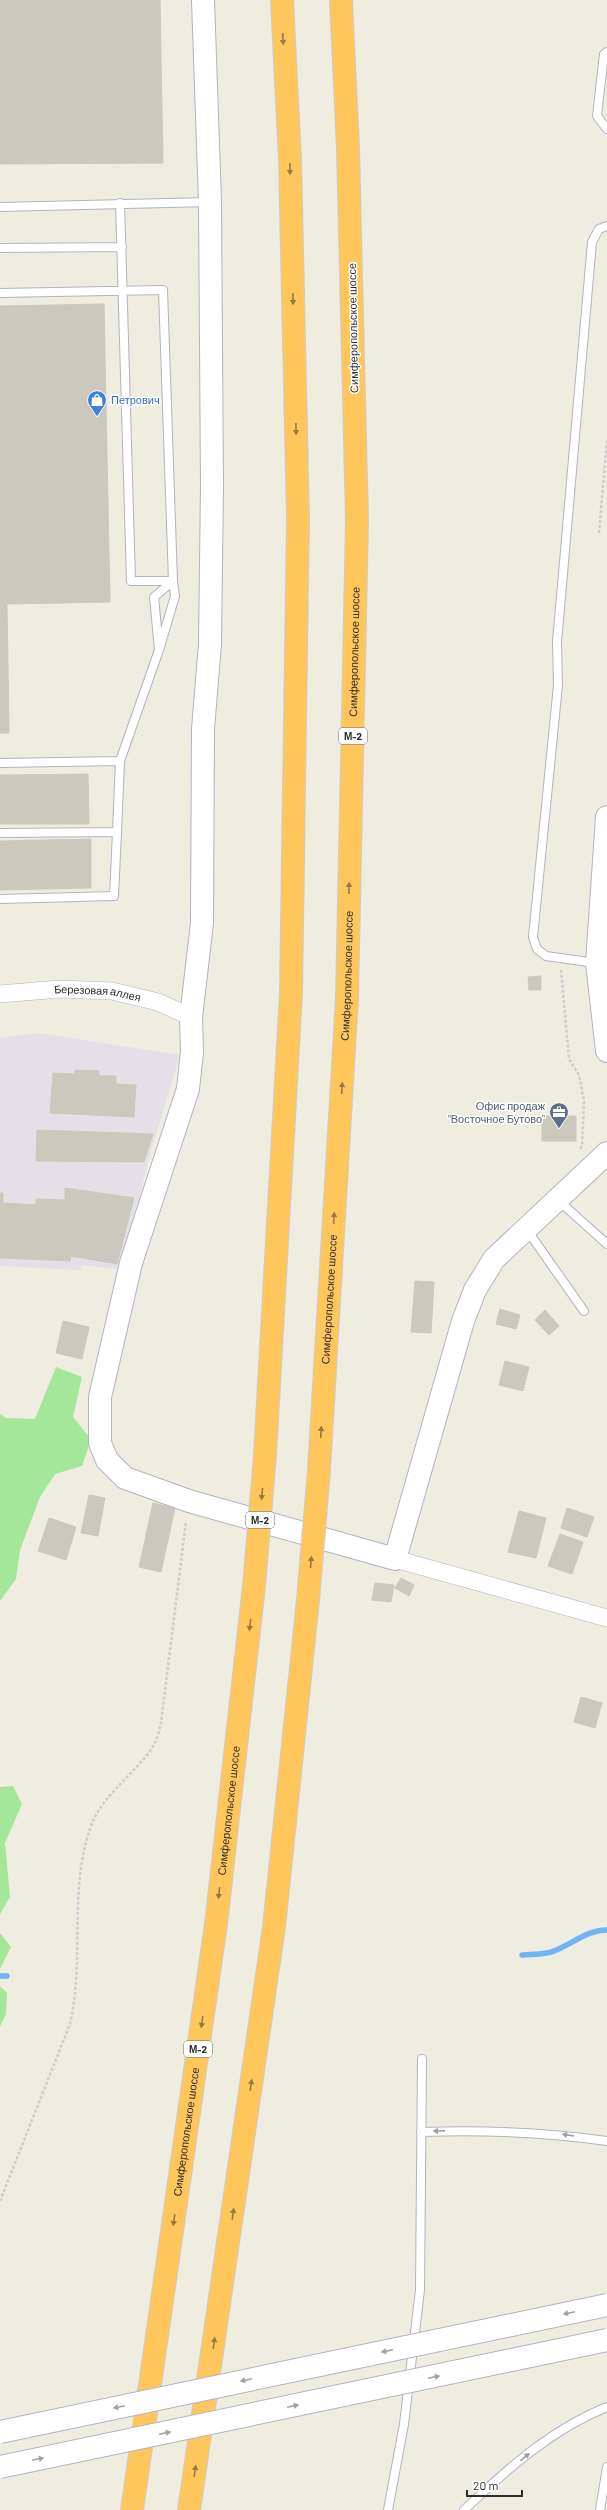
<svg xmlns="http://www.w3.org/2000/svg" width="607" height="2510" font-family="Barlow,sans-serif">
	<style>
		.industrial { fill: #e4e0e8 }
		.green { fill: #a4e79a }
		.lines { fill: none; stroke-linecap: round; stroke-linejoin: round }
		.stream { stroke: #6fb4f5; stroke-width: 5.5 }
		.building { fill: #cbc9be; stroke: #cbc9b9 }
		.lane-casing { stroke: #b3b3c1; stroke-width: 10 }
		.street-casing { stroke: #b3b3c1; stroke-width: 18 }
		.secondary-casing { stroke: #b3b3c1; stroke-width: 24 }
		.highway-casing { stroke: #cdcdcd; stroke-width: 24 }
		.path { stroke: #cdcdcd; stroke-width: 2.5; stroke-dasharray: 3 2; stroke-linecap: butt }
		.lane { stroke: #fff; stroke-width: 8 }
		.street { stroke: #fff; stroke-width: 17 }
		.secondary { stroke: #fff; stroke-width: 22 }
		.highway { stroke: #ffc65b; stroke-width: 22 }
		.secondary-bridge-casing { stroke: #b3b3c1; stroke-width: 24; stroke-linecap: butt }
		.highway-bridge-casing { stroke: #cdcdcd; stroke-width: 24; stroke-linecap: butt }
		.secondary-bridge { stroke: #fff; stroke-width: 22 }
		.highway-bridge { stroke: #ffc65b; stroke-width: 22 }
		.oneway { fill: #967a44 }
		.oneway2 { fill: #a0a0a0 }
		.labels { text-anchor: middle; stroke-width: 3; stroke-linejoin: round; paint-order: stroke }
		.shield { fill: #fff; stroke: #6c6c6c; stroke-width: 1 }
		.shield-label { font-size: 10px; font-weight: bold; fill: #2d2d2d }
		.street-label { font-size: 11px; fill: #2d2d2d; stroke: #fff }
		.shop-label { font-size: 11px; fill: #366cbe; stroke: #fff; text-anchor: start }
		.service-label { font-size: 11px; fill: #4e5e75; stroke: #fff; text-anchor: end }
	</style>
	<rect width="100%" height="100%" fill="#efece0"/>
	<path class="industrial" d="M38 1033 180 1055 148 1161 123 1270 82 1265 80 1270 0 1266V1038Z"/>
	<path class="green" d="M56 1367 82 1377 73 1417 91 1439 82 1466 55 1474 40 1497 20 1550 16 1579 0 1601V1414L6 1418 35 1419Z
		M13 1786 22 1804 5 1843 10 1897 0 1914V1787Z
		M0 1933 11 1947 0 1969Z
		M0 1986 7 1993 6 2014 0 2027Z"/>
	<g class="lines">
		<path class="stream" d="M522 1955C532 1954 545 1955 554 1951 573 1944 586 1930 607 1930
			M0 1976H7"/>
	</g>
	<path class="building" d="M0 0H160L163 163 0 164Z
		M104 304 110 602 7 604 9 733H0V306Z
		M88 774 89 824H0V775Z
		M91 839V888L0 890V841Z
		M541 976V990H529L528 977Z
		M75 1070 99 1071V1076H116V1084L136 1085 134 1117 50 1113 53 1073 75 1074Z
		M542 1116H576V1141H542Z
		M37 1130 153 1134 144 1162 36 1161Z
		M65 1188 134 1198 117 1264 71 1256 70 1261 0 1258V1193H3V1203L36 1205V1199L65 1200Z
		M415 1281 434 1282 431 1333 411 1332Z
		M500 1309 520 1315 516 1329 496 1324Z
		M545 1310 559 1326 549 1335 535 1320Z
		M63 1321 89 1327 82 1359 56 1353Z
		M505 1361 529 1367 523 1391 499 1385Z
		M89 1495 105 1498 98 1536 81 1533Z
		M153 1503 175 1508 161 1572 139 1567Z
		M567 1508 594 1517 587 1537 561 1528Z
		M519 1511 546 1518 536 1558 508 1552Z
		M49 1518 76 1527 66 1560 38 1551Z
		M560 1534 583 1542 572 1574 548 1566Z
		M401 1578 414 1585 409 1596 395 1588Z
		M375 1583 394 1585 391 1602 372 1600Z
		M581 1697 602 1703 595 1728 574 1722Z"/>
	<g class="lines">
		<defs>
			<path id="lane" d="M607 52 604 54 597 116 607 129
				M0 207 209 202
				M0 248 122 247
				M0 293 163 290 173 581H131L120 203
				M173 581 175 596 159 650 154 597Z
				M0 763 120 761 159 650
				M0 833 117 832 120 761
				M0 899 114 896 117 832
				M596 963 546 956 537 949 533 937 558 685 557 642 592 242 599 229 607 226
				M559 1201 607 1244
				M527 1230 584 1311
				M421 2132C484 2130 545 2132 607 2141
				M388 2510 404 2424 420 2290 422 2059
				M464 2510C506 2470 552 2429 607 2407
				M600 2510 607 2467"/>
			<g id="street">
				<path id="s1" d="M0 994 59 989 112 991 158 1002 191 1017"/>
				<path d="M395 1559 607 1618"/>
			</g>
			<path id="secondary" d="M203 0 210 202 212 486 210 644 203 729 202 923 191 1017 192 1052 188 1089 131 1263 100 1397V1443L107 1460 125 1478 189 1501 395 1559 463 1321 475 1290 494 1259 607 1153
				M607 817 597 963 607 1051"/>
			<g id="highway">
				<path d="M265 1455 291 993 298 519 290 160 282 0"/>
				<path id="s2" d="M319 1470 347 998 357 521 348 149 341 0"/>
				<path id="s3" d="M132 2510 216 1924 254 1586"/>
				<path d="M189 2510 274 1927 308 1600"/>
			</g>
		</defs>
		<use href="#lane" class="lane-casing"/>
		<use href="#street" class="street-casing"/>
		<use href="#secondary" class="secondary-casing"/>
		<use href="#highway" class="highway-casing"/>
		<path class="path" d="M599 533 607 440
			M561 970 569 1059 579 1075 584 1101 582 1146 580 1149
			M0 2201 70 2024C85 1960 68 1889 91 1826 102 1795 134 1775 152 1748 157 1741 159 1731 161 1723L186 1521"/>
		<use href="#lane" class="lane"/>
		<use href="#street" class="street"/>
		<use href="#secondary" class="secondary"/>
		<use href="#highway" class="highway"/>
		<defs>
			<path id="secondary-bridge" d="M0 2432 607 2305
				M0 2467 607 2340"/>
			<path id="highway-bridge" d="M254 1586 265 1455
				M308 1600 319 1470"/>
		</defs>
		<use href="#secondary-bridge" class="secondary-bridge-casing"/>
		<use href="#highway-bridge" class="highway-bridge-casing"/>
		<use href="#secondary-bridge" class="secondary-bridge"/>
		<use href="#highway-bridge" class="highway-bridge"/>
	</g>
	<defs><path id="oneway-solid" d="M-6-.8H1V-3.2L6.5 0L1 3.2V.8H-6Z"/></defs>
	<g class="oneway">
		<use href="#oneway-solid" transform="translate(283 39) rotate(87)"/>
		<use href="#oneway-solid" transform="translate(290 169) rotate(89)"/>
		<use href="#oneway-solid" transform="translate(293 299) rotate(89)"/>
		<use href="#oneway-solid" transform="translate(296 429) rotate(89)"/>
		<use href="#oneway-solid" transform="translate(349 888) rotate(-89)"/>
		<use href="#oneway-solid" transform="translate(342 1088) rotate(-87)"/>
		<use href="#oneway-solid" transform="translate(334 1218) rotate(-87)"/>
		<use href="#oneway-solid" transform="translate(321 1432) rotate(-87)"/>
		<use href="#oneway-solid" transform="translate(262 1494) rotate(95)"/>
		<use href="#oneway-solid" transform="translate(311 1562) rotate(-85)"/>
		<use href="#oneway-solid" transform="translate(250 1625) rotate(96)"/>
		<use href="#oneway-solid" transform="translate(219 1893) rotate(96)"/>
		<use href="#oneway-solid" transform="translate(202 2022) rotate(98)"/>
		<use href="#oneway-solid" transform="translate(251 2085) rotate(-82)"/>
		<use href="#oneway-solid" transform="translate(233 2214) rotate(-82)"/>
		<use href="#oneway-solid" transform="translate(174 2220) rotate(98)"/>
		<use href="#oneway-solid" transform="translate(214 2343) rotate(-82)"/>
		<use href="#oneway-solid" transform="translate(195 2471) rotate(-82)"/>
	</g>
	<g class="oneway2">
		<use href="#oneway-solid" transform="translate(439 2131) rotate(179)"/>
		<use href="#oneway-solid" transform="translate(568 2135) rotate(-171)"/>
		<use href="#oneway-solid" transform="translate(569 2313) rotate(168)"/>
		<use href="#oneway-solid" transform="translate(387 2351) rotate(168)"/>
		<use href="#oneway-solid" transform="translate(434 2377) rotate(-12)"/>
		<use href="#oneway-solid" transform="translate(246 2380) rotate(168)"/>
		<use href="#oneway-solid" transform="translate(293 2406) rotate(-12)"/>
		<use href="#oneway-solid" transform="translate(119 2407) rotate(168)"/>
		<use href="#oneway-solid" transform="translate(165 2433) rotate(-12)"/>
		<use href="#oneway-solid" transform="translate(525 2457) rotate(-40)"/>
		<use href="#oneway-solid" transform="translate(38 2459) rotate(-12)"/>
	</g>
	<defs>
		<symbol id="shop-pin" viewBox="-11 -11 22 30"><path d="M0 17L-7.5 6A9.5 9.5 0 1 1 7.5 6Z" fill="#3f7fe0" stroke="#fff"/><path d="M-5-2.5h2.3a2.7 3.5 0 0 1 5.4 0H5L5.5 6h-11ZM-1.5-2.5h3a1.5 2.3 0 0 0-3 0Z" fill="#fff"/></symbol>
		<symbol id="office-pin" viewBox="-11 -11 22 30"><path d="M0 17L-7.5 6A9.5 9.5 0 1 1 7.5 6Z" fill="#5c6f8a" stroke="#fff"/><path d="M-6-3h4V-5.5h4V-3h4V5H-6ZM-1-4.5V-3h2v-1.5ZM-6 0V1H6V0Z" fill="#fff"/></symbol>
	</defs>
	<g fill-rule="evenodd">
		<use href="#shop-pin" x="86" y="389" width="22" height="30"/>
		<use href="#office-pin" x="548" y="1101" width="22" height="30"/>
	</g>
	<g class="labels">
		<g class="shield">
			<rect x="339" y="728" width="28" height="16" rx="3"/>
			<rect x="246" y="1512" width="28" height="16" rx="3"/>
			<rect x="184" y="2041" width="28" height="16" rx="3"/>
		</g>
		<g class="shield-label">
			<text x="353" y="740">М-2</text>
			<text x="260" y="1524">М-2</text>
			<text x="198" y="2053">М-2</text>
		</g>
		<g class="street-label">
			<text transform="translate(353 328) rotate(-91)" y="4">Симферопольское шоссе</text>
			<text dy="4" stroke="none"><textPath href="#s2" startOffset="819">Симферопольское шоссе</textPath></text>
			<text dy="4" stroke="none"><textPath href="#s2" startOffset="495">Симферопольское шоссе</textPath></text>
			<text dy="4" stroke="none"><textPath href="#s1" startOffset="98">Березовая аллея</textPath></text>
			<text dy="4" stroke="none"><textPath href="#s2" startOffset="171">Симферопольское шоссе</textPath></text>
			<text dy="4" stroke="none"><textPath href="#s3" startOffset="706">Симферопольское шоссе</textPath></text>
			<text dy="4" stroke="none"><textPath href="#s3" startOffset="382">Симферопольское шоссе</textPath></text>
		</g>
		<g class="shop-label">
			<text x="111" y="404">Петрович</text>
		</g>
		<g class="service-label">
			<text x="545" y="1110">Офис продаж<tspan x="545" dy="13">"Восточное Бутово"</tspan></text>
		</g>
	</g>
	<path d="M467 2490v6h55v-6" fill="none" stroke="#2d2d2d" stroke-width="2"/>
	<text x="473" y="2490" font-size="12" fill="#2d2d2d" stroke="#ffffff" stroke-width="3" paint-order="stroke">20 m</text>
</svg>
